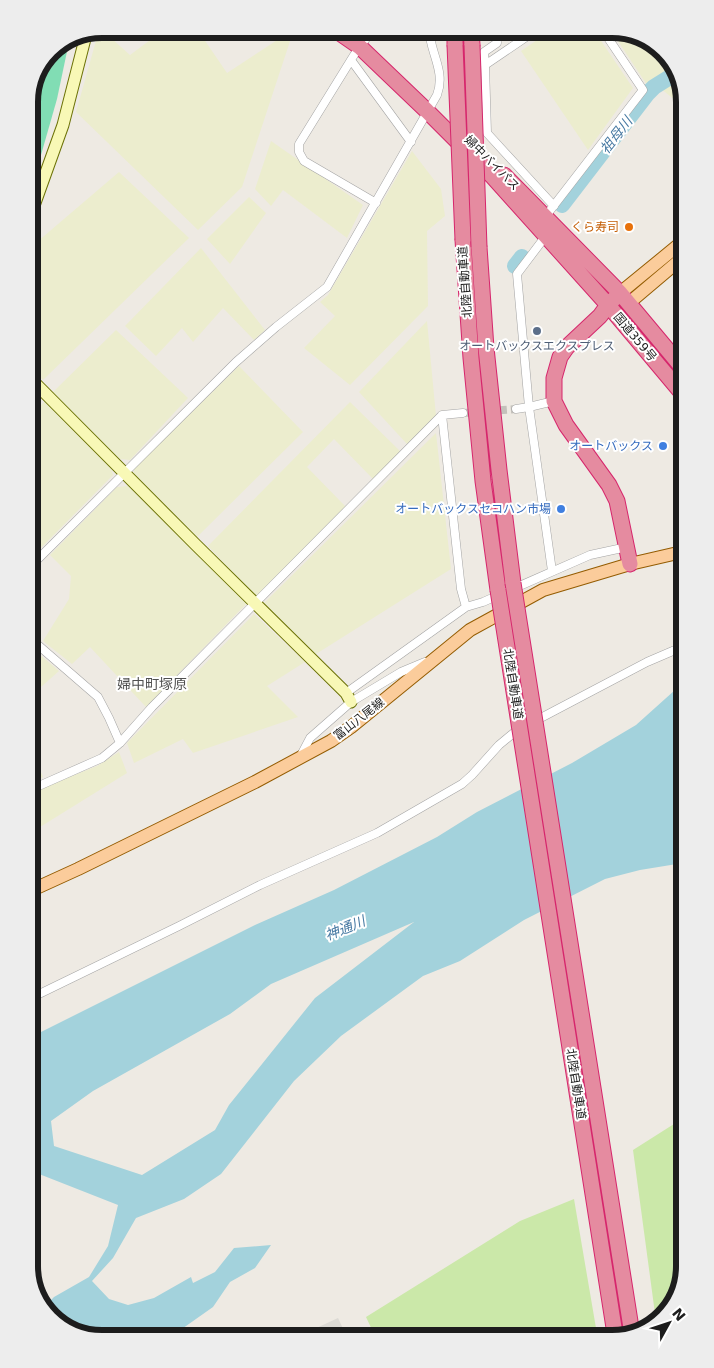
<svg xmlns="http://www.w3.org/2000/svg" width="714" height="1368" font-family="'DejaVu Sans','Noto Sans JP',sans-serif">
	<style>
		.airport { fill: #dcdad4 }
		.farmland { fill: #ecedce }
		.grass { fill: #cbe8a9 }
		.pitch { fill: #81ddb4 }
		.water { fill: #a3d2dc; fill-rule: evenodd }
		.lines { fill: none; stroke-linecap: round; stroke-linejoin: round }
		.river { stroke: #a3d2dc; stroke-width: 16 }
		.street-tunnel { stroke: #c4c1bb; stroke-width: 8; stroke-dasharray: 8 4; stroke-linecap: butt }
		.street-casing { stroke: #a4a4a4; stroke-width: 9 }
		.secondary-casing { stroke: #6c7206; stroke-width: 13 }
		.primary-casing { stroke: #945c02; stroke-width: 14 }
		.highway-casing { stroke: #d6266c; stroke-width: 17 }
		.street { stroke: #fff; stroke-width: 8 }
		.secondary { stroke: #f8f8b6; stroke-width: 11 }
		.primary { stroke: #fbcc9b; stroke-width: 12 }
		.highway { stroke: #e58ba0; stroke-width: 15 }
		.highway-bridge-casing { stroke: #d6266c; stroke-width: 17; stroke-linecap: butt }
		.highway-bridge { stroke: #e58ba0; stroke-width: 15 }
		.food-dot { fill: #e8710a; stroke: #fff; stroke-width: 2 }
		.service-dot { fill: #5c6f8a; stroke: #fff; stroke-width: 2 }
		.shop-dot { fill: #3f7fe0; stroke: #fff; stroke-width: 2 }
		.labels { text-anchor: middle; stroke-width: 4; stroke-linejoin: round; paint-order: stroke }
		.street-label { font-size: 12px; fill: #1d1d1d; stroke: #fff }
		.food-label { font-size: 12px; fill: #c56008; stroke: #fff; text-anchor: end }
		.service-label { font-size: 12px; fill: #4e5e75; stroke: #fff }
		.shop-label { font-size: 12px; fill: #366cbe; stroke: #fff; text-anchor: end }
		.water-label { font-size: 14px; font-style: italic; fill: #487aa3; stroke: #fff }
		.neighbourhood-label { font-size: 14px; fill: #505050; stroke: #fff }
		.rim { fill: none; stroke: #1d1d1d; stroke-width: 6 }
	</style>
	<rect width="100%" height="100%" fill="#eeeae3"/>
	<path class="airport" d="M338 1318 347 1337H297Z"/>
	<path class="farmland" d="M101 29 130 55 165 29H197L227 73 294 29 242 187 198 230 76 112 99 30Z
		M553 29H593L633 88 588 150 521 51Z
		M610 29H618L657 44 674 67 647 85Z
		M680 75V104L660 88Z
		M271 141 363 205 347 238 283 190 271 206 255 189Z
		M412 151 441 189 445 216 427 231 428 306 350 385 304 348 335 316 320 302 328 295Z
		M119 172 189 238 43 380 30 367V248Z
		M249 197 266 213 230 264 207 239Z
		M201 248 265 330 254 340 223 308 193 342 182 328 156 356 125 326Z
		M427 321 436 416 407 444 359 392Z
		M116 330 188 398 130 460 119 459 52 393Z
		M239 366 303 432 197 537 134 475V469Z
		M45 401 110 465 113 475 31 558 30 416Z
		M350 402 401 452 373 479 334 439 307 467 346 507 255 597 208 546Z
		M436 433 451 569 316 654 262 605Z
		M128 486 247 603 146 707 90 647 72 664 43 641 69 599 71 576 50 555 117 487Z
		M254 614 305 662 267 686 298 717 193 753 183 739 134 763 127 743Z
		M31 647 59 671 32 695Z
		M32 751 43 777 32 782Z
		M119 752 127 773 32 832V792L97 766Z"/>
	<path class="grass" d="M685 1117V1267L673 1307 656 1321 633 1150Z
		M574 1199 597 1334 375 1336 366 1317 520 1221Z"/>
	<path class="pitch" d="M69 42 57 99 31 190H29V97L50 50Z"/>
	<path class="water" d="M683 688V863L640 870 605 879 524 920 460 961 423 976 341 1036 294 1081 221 1174 184 1199 136 1218 113 1258 92 1281 109 1299 128 1305 154 1298 191 1277 193 1283 215 1272 234 1248 271 1245 255 1268 230 1282 213 1307 169 1338 97 1339 57 1324 44 1307 54 1297 89 1277 108 1246 118 1205 34 1172 33 1036 255 925 334 890 437 837 477 812 572 763 636 725 675 690ZM414 922 315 998 229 1105 215 1130 142 1175 54 1146 51 1121 93 1091 230 1014 271 984Z"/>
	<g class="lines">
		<path class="river" d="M562 205 648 93 654 87 678 72
			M515 266 522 257"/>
		<path class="street-tunnel" d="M463 413 516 409"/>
		<defs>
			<path id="street" d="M373 29 354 55 299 144V152L304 161 376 203
				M538 29 485 65 487 133 554 206
				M351 60 411 142
				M485 65 484 52 497 43 496 29
				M545 217 643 90 602 29
				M545 237 517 274 529 407 552 571
				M516 409 529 407 554 401
				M442 415 461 589 466 607 483 602 590 555 627 547
				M31 566 236 362 276 327 327 287 437 95C446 71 430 53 429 29
				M31 639 98 697 109 718 120 743
				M346 693 466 607
				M300 757 310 738 351 702 401 672 425 662
				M32 789 102 758 120 743 152 707 442 415 463 413
				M33 997 179 926 260 885 377 833 462 784 472 775 499 745 516 731 647 662 682 647"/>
			<path id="secondary" d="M29 212 35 203 63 125 86 35
				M30 378 196 545 346 693 351 702"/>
			<path id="primary" d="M620 293 681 243
				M629 303 681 259
				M32 890 78 869 255 782 331 741 351 727 470 630 543 590 630 564 682 552"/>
			<path id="highway" d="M334 29 360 47 427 111 493 177 608 305 681 392
				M455 29V45
				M471 29 472 45
				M504 175 620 293 681 366
				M463 240 471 358 483 481 498 590
				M479 247 486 348 499 470 513 583
				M615 298 608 305 600 316 567 347 560 357 554 378V401L566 425 609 485 617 501 630 564"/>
		</defs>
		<use href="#street" class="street-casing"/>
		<use href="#secondary" class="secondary-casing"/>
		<use href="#primary" class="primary-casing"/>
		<use href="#highway" class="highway-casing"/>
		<use href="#street" class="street"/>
		<use href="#secondary" class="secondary"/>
		<use href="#primary" class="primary"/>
		<use href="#highway" class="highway"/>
		<defs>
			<path id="highway-bridge" d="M455 45 463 240
				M472 45 479 247
				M513 583 632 1334
				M498 590 615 1334"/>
		</defs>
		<use href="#highway-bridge" class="highway-bridge-casing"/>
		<use href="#highway-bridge" class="highway-bridge"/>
	</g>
	<circle class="food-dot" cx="629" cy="227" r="5"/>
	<circle class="service-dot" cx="537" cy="331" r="5"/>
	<g class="shop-dot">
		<circle cx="663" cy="446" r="5"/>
		<circle cx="561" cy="509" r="5"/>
	</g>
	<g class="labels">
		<g class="street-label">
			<text transform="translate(492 163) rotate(45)" y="4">婦中バイパス</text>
			<text transform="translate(465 282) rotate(-94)" y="4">北陸自動車道</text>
			<text transform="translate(635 337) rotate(50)" y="4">国道359号</text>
			<text transform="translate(513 684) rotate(81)" y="4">北陸自動車道</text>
			<text transform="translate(359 719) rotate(-38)" y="4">富山八尾線</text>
			<text transform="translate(576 1084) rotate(81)" y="4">北陸自動車道</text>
		</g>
		<g class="food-label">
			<text x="619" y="231">くら寿司</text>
		</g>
		<g class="service-label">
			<text x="537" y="350">オートバックスエクスプレス</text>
		</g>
		<g class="shop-label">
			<text x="653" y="450">オートバックス</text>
			<text x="551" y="513">オートバックスセコハン市場</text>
		</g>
		<g class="water-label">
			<text transform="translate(616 135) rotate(-52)" y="5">祖母川</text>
			<text transform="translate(345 928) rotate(-22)" y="5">神通川</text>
		</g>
		<g class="neighbourhood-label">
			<text x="152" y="689">婦中町塚原</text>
		</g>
	</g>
	<path d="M0 0H714V1368H0ZM102 38H612A64 64 0 0 1 676 102V1266A64 64 0 0 1 612 1330H102A64 64 0 0 1 38 1266V102A64 64 0 0 1 102 38Z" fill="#ededed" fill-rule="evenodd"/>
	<path class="rim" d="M102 38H612A64 64 0 0 1 676 102V1266A64 64 0 0 1 612 1330H102A64 64 0 0 1 38 1266V102A64 64 0 0 1 102 38Z"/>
	<g transform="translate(669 1323) rotate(50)" stroke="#ffffff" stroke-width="4" paint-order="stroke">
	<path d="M0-4L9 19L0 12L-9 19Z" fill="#1d1d1d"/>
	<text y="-8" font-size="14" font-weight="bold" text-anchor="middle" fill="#1d1d1d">N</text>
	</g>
</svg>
